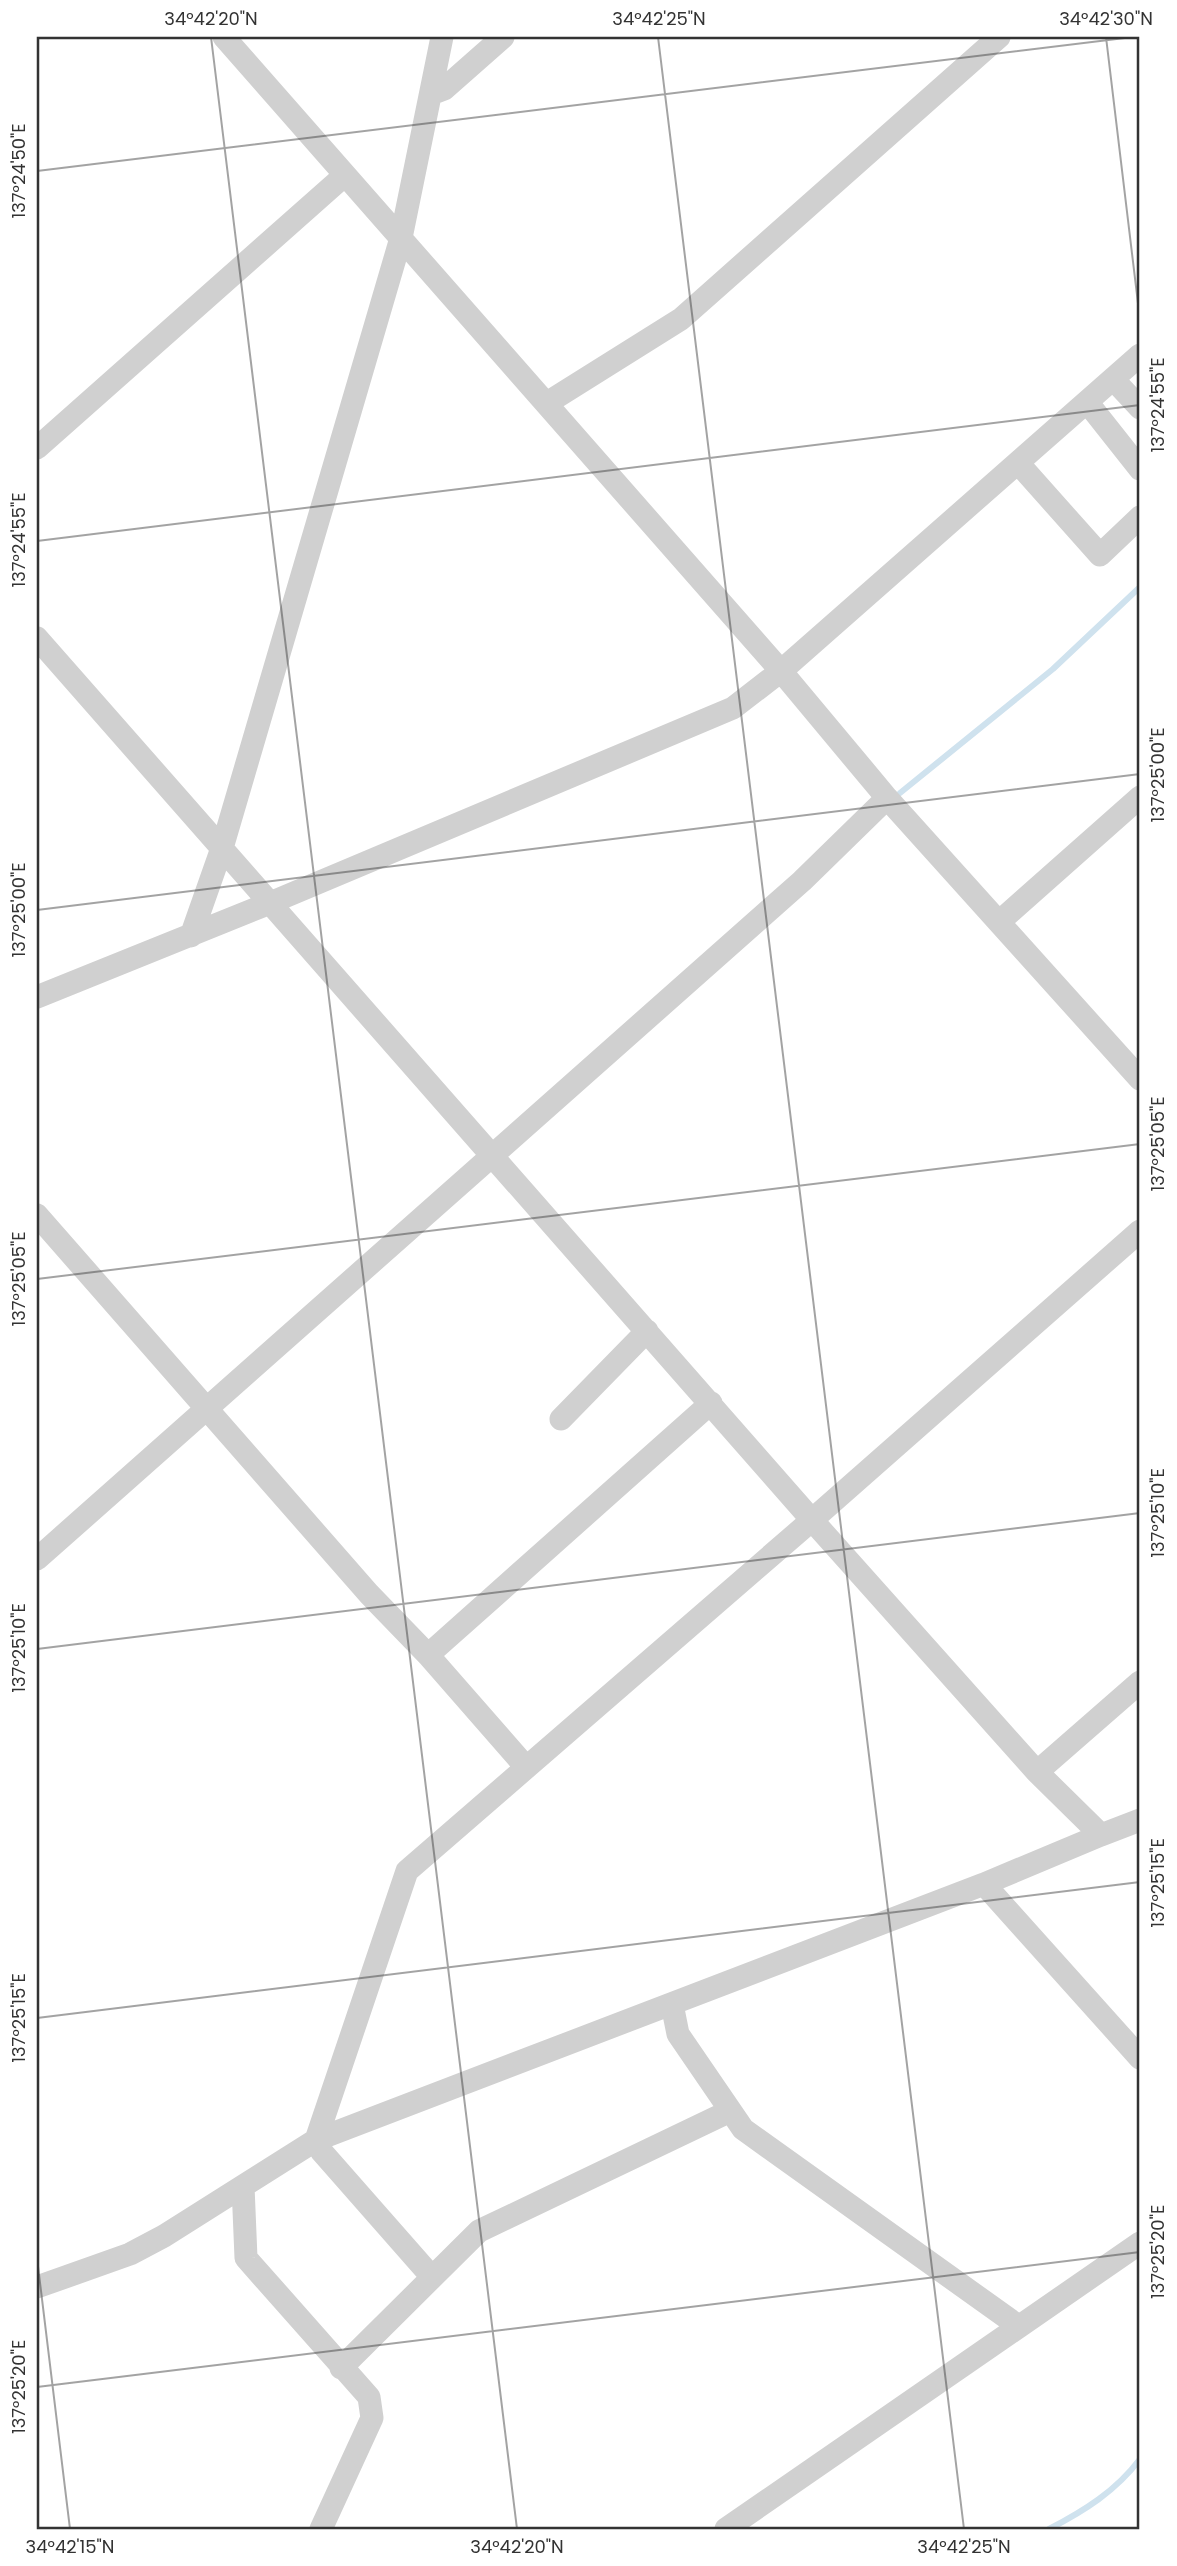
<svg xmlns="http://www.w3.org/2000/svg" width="1177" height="2566" font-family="Poppins,sans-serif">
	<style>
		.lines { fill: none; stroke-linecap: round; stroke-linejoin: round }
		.stream { stroke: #cfe2ee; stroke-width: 6 }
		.minor { stroke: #d0d0d0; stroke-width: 23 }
		.ticks { fill: none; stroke: #333; stroke-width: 2; stroke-opacity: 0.45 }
		.neatline { fill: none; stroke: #333; stroke-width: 2.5 }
		.ticks-label { font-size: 18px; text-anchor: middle; fill: #333 }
	</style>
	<rect width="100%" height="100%" fill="#fff"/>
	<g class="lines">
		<path class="stream" d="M900 793 1053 669 1140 587
			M1049 2529C1084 2511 1116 2491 1140 2459"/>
		<path class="minor" d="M224 37 781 671 887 798 1140 1079
			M431 94 444 89 503 37
			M1113 379 1140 408
			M1087 402 1140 469
			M547 403 681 319 999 37
			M37 448 345 175
			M1018 463 1100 555 1140 517
			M37 638 270 903 733 708 781 671 1140 355
			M1000 921 1140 797
			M191 936 222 848 401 238 442 37
			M37 997 270 903 812 1520 1140 1231
			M37 1215 369 1594 428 1655 526 1767
			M561 1419 647 1331
			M37 1559 802 881 887 798
			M428 1655 711 1403
			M1037 1772 1140 1682
			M984 1884 1140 2058
			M672 2004 678 2034 743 2129 1017 2325
			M243 2186 246 2258 369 2397 372 2418 321 2529
			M431 2276 322 2152 316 2140 407 1871 812 1520 1037 1772 1101 1835 1140 1820
			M37 2287 130 2254 164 2236 316 2140 984 1884 1101 1835
			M341 2368 479 2231 730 2111
			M726 2529 1140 2243"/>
	</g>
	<path class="ticks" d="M211 37 517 2529M658 37 964 2529M1106 37 1140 320M37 171 1133 37M37 541 1140 405M37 910 1140 774M37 1279 1140 1144M37 1649 1140 1513M37 2018 1140 1882M37 2258 70 2529M37 2387 1140 2252"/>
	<rect width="1177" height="2566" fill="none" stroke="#ffffff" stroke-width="77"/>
	<rect x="38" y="38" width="1100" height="2490" class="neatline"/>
	<g class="ticks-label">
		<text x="211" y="25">34°42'20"N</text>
		<text x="659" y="25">34°42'25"N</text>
		<text x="1106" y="25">34°42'30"N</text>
		<text transform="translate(19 171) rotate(-90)" y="6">137°24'50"E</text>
		<text transform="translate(1158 405) rotate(-90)" y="6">137°24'55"E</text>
		<text transform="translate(19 540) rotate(-90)" y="6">137°24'55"E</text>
		<text transform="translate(1158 775) rotate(-90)" y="6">137°25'00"E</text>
		<text transform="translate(19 910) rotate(-90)" y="6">137°25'00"E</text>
		<text transform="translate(1158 1144) rotate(-90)" y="6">137°25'05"E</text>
		<text transform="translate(19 1279) rotate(-90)" y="6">137°25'05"E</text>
		<text transform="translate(1158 1513) rotate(-90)" y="6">137°25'10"E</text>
		<text transform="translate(19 1648) rotate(-90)" y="6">137°25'10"E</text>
		<text transform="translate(1158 1883) rotate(-90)" y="6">137°25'15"E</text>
		<text transform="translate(19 2018) rotate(-90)" y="6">137°25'15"E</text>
		<text transform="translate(1158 2252) rotate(-90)" y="6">137°25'20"E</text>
		<text transform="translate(19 2387) rotate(-90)" y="6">137°25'20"E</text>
		<text x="70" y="2553">34°42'15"N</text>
		<text x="517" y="2553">34°42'20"N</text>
		<text x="964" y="2553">34°42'25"N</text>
	</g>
</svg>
